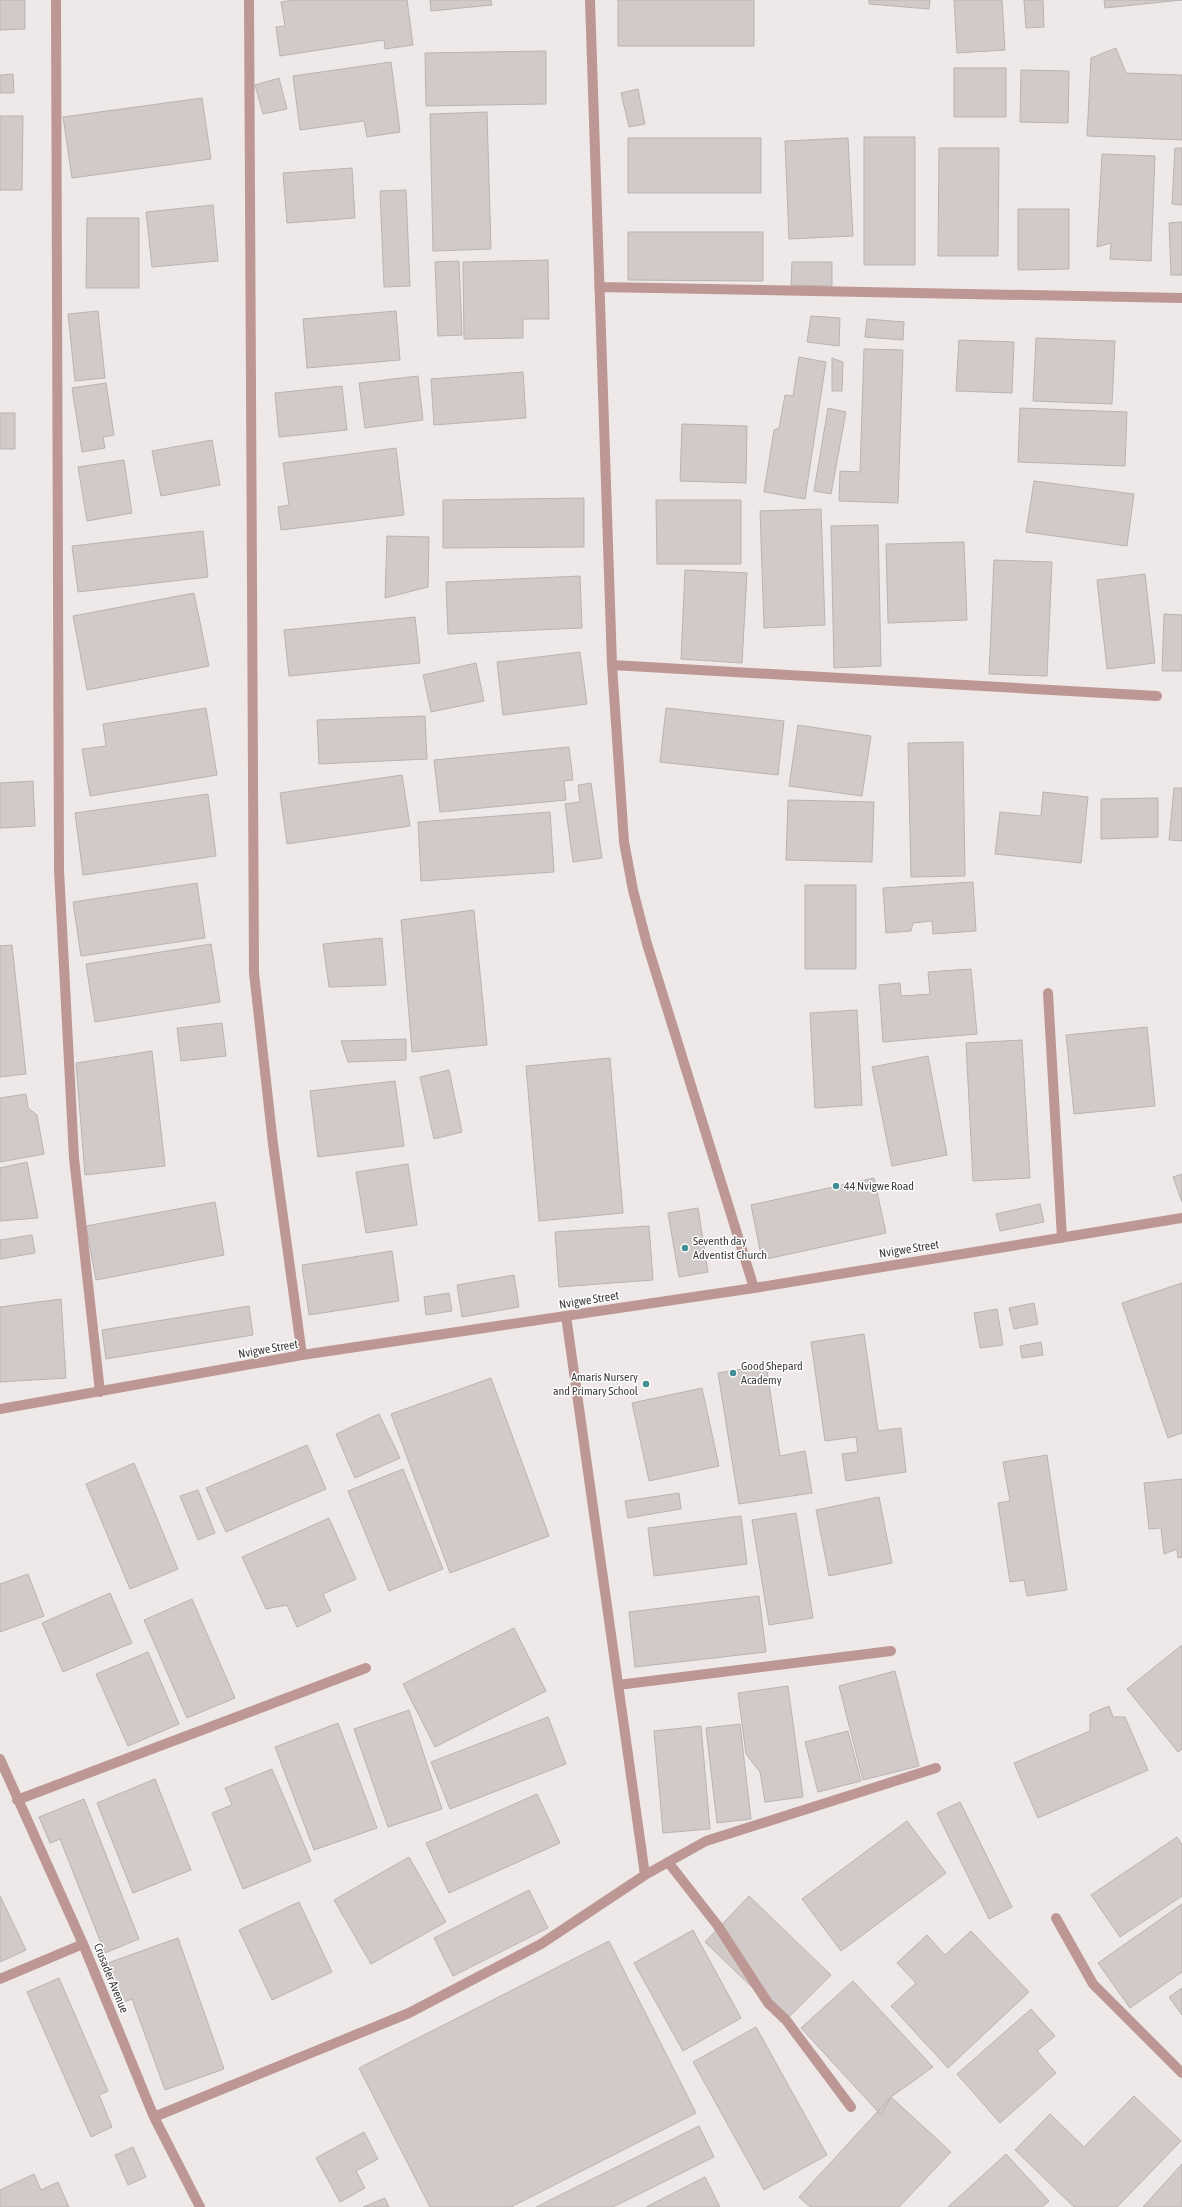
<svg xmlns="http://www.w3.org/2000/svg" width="1182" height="2207" font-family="'Asap Condensed',sans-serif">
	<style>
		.building { fill: #d1cac9; stroke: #b9b3b3 }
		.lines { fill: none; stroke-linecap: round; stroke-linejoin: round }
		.minor { stroke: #bd9793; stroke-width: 10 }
		.poi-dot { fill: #458d94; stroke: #fff; stroke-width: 1.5 }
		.labels { text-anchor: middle; stroke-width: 3; stroke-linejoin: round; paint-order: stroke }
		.poi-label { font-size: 12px; fill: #3f3c3c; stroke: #fff; text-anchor: start }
		.street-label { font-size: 12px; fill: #3f3c3c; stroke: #fff }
	</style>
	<rect width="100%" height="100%" fill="#efe8e8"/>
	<path class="building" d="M0 0H25V29L0 30Z
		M294 0H407L413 45 385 49 384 40 280 56 276 27 285 26 281 2Z
		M430 0H491L492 5 431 11Z
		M618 0H754V46H618Z
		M869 0H930L929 9 869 4Z
		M954 0H1002L1005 50 957 53Z
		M1024 0H1043L1044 27 1026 28Z
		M1104 0H1182L1105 8Z
		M1116 48 1126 73 1182 75V140L1087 136 1091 58Z
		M546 51V104L426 106 425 53Z
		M391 62 400 132 367 137 364 121 300 130 293 76Z
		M954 68H1006V117H954Z
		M1021 70 1069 71 1068 123 1020 122Z
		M13 74 14 93H0V75Z
		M279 78 287 109 263 114 255 85Z
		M638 89 645 124 629 127 621 93Z
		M202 98 211 159 72 178 63 117Z
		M487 112 491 249 433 251 430 114Z
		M0 116H23L22 190H0Z
		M864 137H915V265H864Z
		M628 138H761V193H628Z
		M848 138 853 236 789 239 785 141Z
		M939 148H999L998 256H938Z
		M1175 148H1182V205L1172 204Z
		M1102 154 1155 156 1151 261 1110 259 1111 243 1097 247Z
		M352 168 355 218 287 223 283 173Z
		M406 190 410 286 384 287 380 191Z
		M213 205 218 261 152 267 146 212Z
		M1018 209H1069V269L1018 270Z
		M87 218H139V288H86Z
		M1182 222V275H1171L1169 223Z
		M628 232H763V281L628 280Z
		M548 260 549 319H523V338L464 339 463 262Z
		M459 261 462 335 438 336 435 262Z
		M792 262H832V286L791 285Z
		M98 311 105 378 75 381 68 314Z
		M396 311 400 360 307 368 303 319Z
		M811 316 840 318 839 346 807 342Z
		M867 319 904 322 903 340 865 337Z
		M1036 338 1115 341 1112 404 1033 401Z
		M959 340 1014 342 1012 393 956 391Z
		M864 349 903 350 898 503 839 501 840 471 860 472Z
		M799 357 826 362 805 499 764 492 774 430 779 428 785 395 793 396Z
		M832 358 843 362 842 391H832Z
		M523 372 526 418 434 425 431 379Z
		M418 376 423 420 365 428 359 383Z
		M106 383 114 435 103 437 105 448 82 452 72 388Z
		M342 386 347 430 279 437 275 393Z
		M828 408 846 412 831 494 814 491Z
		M1020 408 1127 412 1125 466 1018 462Z
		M0 413H15V449H0Z
		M682 424 747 426 746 483 680 481Z
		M212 440 220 485 161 496 152 451Z
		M396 448 404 515 281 530 278 507 289 505 283 463Z
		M124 460 132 513 87 521 78 467Z
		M1034 481 1134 494 1127 546 1026 532Z
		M584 498V547L443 548V500Z
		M656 500H741V564H657Z
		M821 509 825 625 764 628 760 511Z
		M878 525 881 666 834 668 831 526Z
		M203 531 208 577 78 592 72 546Z
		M387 536 429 537 428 587 385 598Z
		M964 542 967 620 888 623 886 544Z
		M994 560 1052 562 1047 676 989 674Z
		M685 570 747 573 742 663 681 659Z
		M1145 574 1155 663 1107 669 1097 580Z
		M580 576 582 628 448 634 446 582Z
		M194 593 209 666 87 690 73 616Z
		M1164 614 1182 615V671H1162Z
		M415 617 420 663 289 676 284 630Z
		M580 652 587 704 503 715 497 662Z
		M476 663 484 701 431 712 423 675Z
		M206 708 217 775 90 796 82 749 106 746 103 724Z
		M666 708 784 721 778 775 660 762Z
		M425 716 427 759 319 764 317 720Z
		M798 725 871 736 862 796 789 786Z
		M963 742 965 876 911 877 908 743Z
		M569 747 573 780 564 781 566 800 440 812 434 760Z
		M402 775 410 826 287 844 280 793Z
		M33 781 35 826 0 828V783Z
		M591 783 602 858 573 862 565 804 580 802 578 785Z
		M1174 788H1182V841L1169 840Z
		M1043 792 1088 797 1081 863 995 854 1000 812 1041 816Z
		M208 794 216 856 83 875 75 813Z
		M1158 798V837L1101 839V799Z
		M788 800 874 802 872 862 786 860Z
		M550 812 554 872 421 881 418 822Z
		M973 882 976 931 933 934 932 921 913 923 911 931 886 933 883 888Z
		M197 883 205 938 81 956 73 902Z
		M805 885H856V969H805Z
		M474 910 487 1045 412 1052 401 920Z
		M382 938 386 985 329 987 323 944Z
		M211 944 220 1002 95 1022 86 964Z
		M12 945 26 1074 0 1077V946Z
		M971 969 977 1034 883 1042 879 985 900 983 901 996 930 994 928 972Z
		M857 1010 862 1105 815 1108 810 1013Z
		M222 1023 226 1056 181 1061 177 1028Z
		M1147 1027 1155 1106 1074 1114 1066 1035Z
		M406 1039V1060L348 1062 341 1041Z
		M1022 1040 1030 1178 973 1181 966 1043Z
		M152 1051 165 1166 85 1175 76 1063Z
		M928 1056 947 1155 892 1166 872 1067Z
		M610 1058 623 1213 539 1221 526 1066Z
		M449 1070 462 1132 434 1139 420 1077Z
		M395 1081 404 1146 318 1157 310 1091Z
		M26 1094 28 1108 37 1115 44 1154 0 1162V1098Z
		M27 1162 38 1218 0 1221V1168Z
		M408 1164 417 1225 366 1233 356 1172Z
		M1182 1174V1202L1173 1177Z
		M874 1178 886 1233 762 1260 751 1205Z
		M215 1202 224 1255 96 1280 86 1226Z
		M1040 1204 1044 1222 1000 1231 996 1214Z
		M698 1208 708 1272 679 1277 668 1213Z
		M649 1226 653 1280 559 1287 555 1232Z
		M32 1235 35 1253 0 1259V1240Z
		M392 1251 399 1301 309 1315 302 1265Z
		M514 1275 519 1307 462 1317 457 1285Z
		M1182 1283V1433L1168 1438 1122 1303Z
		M449 1293 452 1311 426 1315 424 1297Z
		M61 1299 66 1378 0 1382V1307Z
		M1034 1303 1038 1324 1014 1329 1009 1308Z
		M249 1306 253 1335 106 1359 102 1330Z
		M997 1309 1003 1345 980 1348 974 1313Z
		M864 1334 878 1431 901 1428 906 1472 846 1481 842 1454 858 1452 856 1437 825 1441 811 1342Z
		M1041 1342 1043 1355 1022 1358 1020 1346Z
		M766 1365 780 1456 805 1451 812 1493 739 1504 718 1373Z
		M491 1378 549 1536 450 1573 391 1414Z
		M702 1388 719 1466 649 1481 632 1403Z
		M379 1414 400 1458 355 1478 336 1434Z
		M307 1445 326 1489 226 1532 206 1488Z
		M1047 1455 1067 1590 1027 1596 1024 1580 1010 1582 998 1503 1010 1501 1003 1462Z
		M134 1463 178 1569 130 1589 86 1484Z
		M403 1469 443 1569 389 1591 348 1491Z
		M1182 1479V1557L1178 1558 1177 1549 1164 1554 1161 1528 1149 1529 1144 1483Z
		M198 1490 215 1533 198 1540 180 1496Z
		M679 1493 681 1509 628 1518 625 1501Z
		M879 1497 892 1563 829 1576 816 1510Z
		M796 1513 813 1618 769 1625 752 1520Z
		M741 1516 747 1564 654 1576 648 1528Z
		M329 1518 356 1579 323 1594 331 1611 297 1627 287 1605 266 1609 242 1557Z
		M28 1574 44 1616 0 1632V1584Z
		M110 1593 132 1643 63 1672 42 1623Z
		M759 1596 766 1652 635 1667 629 1612Z
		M192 1599 235 1698 187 1718 144 1620Z
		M514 1628 546 1691 435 1747 403 1684Z
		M1182 1645V1749L1178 1752 1127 1689Z
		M148 1652 179 1724 128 1746 96 1674Z
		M895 1671 919 1766 863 1780 839 1686Z
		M788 1686 803 1797 765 1802 760 1772 746 1754 738 1693Z
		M1109 1706 1113 1717H1125L1148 1770 1038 1818 1014 1763 1090 1731V1714Z
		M409 1710 442 1809 388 1827 354 1729Z
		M548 1717 566 1764 450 1809 431 1762Z
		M338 1723 377 1828 314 1850 275 1747Z
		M740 1724 751 1819 717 1823 706 1728Z
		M701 1726 710 1829 663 1833 654 1731Z
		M848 1731 861 1781 818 1792 805 1742Z
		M272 1769 311 1861 243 1889 212 1813 232 1805 225 1788Z
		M155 1779 191 1870 133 1893 97 1803Z
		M537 1794 560 1843 449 1893 426 1843Z
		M84 1799 139 1939 105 1953 60 1839 50 1843 39 1817Z
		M960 1802 1012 1907 989 1919 937 1813Z
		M907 1821 946 1873 841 1951 802 1899Z
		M1177 1837 1182 1845V1896L1120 1937 1091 1895Z
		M409 1857 446 1922 371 1964 334 1900Z
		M529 1890 548 1928 453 1976 434 1938Z
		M0 1896 26 1950 0 1962Z
		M749 1896 831 1975 786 2020 705 1942Z
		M299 1902 332 1972 272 2000 239 1930Z
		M1182 1904V1972L1130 2008 1098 1963Z
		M693 1930 741 2018 683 2051 634 1963Z
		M971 1931 1029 1992 948 2068 891 2006 916 1983 897 1963 927 1935 945 1955Z
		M178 1938 224 2069 165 2090 132 1999 119 2004 105 1964Z
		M609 1941 696 2113 511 2207H430L359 2068Z
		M59 1978 108 2091 99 2095 112 2127 91 2137 27 1992Z
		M853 1981 933 2067 891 2097 881 2115 801 2028Z
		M1182 1988V2015L1169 1997Z
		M1031 2009 1055 2036 1037 2051 1056 2073 1000 2123 957 2074Z
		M756 2027 827 2155 764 2190 693 2062Z
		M1134 2096 1181 2141 1117 2207H1074L1015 2150 1050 2114 1084 2147Z
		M891 2097 951 2152 899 2207H810L799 2197Z
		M699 2126 714 2157 613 2207H536Z
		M364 2132 378 2159 356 2171 365 2188 340 2202 316 2158Z
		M133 2147 146 2177 128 2185 115 2155Z
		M1006 2154 1049 2201 1042 2207H948Z
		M1182 2164V2207H1143Z
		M34 2174 41 2190 58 2182 69 2207H0V2190Z
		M705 2177 720 2207H646Z
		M385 2198 389 2207H363Z"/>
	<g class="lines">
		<path class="minor" d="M56 0 59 870 74 1158 100 1392
			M249 0 254 973 273 1144 302 1355
			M590 0 612 665 624 842 633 890 647 944 754 1288
			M599 287 1182 298
			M612 665 1157 696
			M1048 993 1062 1238
			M566 1316 645 1875
			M0 1409 302 1355 754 1288 1182 1218
			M618 1685 891 1651
			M0 1759 83 1944 154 2117 200 2207
			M17 1800 366 1668
			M668 1862 718 1926 768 2003 786 2020 851 2107
			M1056 1918 1093 1984 1182 2073
			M0 1979 83 1944
			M154 2117 409 2013 541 1944 645 1875 706 1841 936 1768"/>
	</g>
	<g class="poi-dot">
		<circle cx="836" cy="1186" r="4"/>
		<circle cx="685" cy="1248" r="4"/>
		<circle cx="733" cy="1373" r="4"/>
		<circle cx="646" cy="1384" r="4"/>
	</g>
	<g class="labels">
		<g class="poi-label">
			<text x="844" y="1190">44 Nvigwe Road</text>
			<text x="693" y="1245">Seventh day<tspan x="693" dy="14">Adventist Church</tspan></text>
			<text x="741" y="1370">Good Shepard<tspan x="741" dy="14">Academy</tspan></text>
			<text x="638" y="1381" text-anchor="end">Amaris Nursery<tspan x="638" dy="14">and Primary School</tspan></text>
		</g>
		<g class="street-label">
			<text transform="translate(909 1249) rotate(-9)" y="4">Nvigwe Street</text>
			<text transform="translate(589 1300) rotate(-9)" y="4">Nvigwe Street</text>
			<text transform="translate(268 1349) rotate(-10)" y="4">Nvigwe Street</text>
			<text transform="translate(111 1978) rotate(68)" y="4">Crusader Avenue</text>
		</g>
	</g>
</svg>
